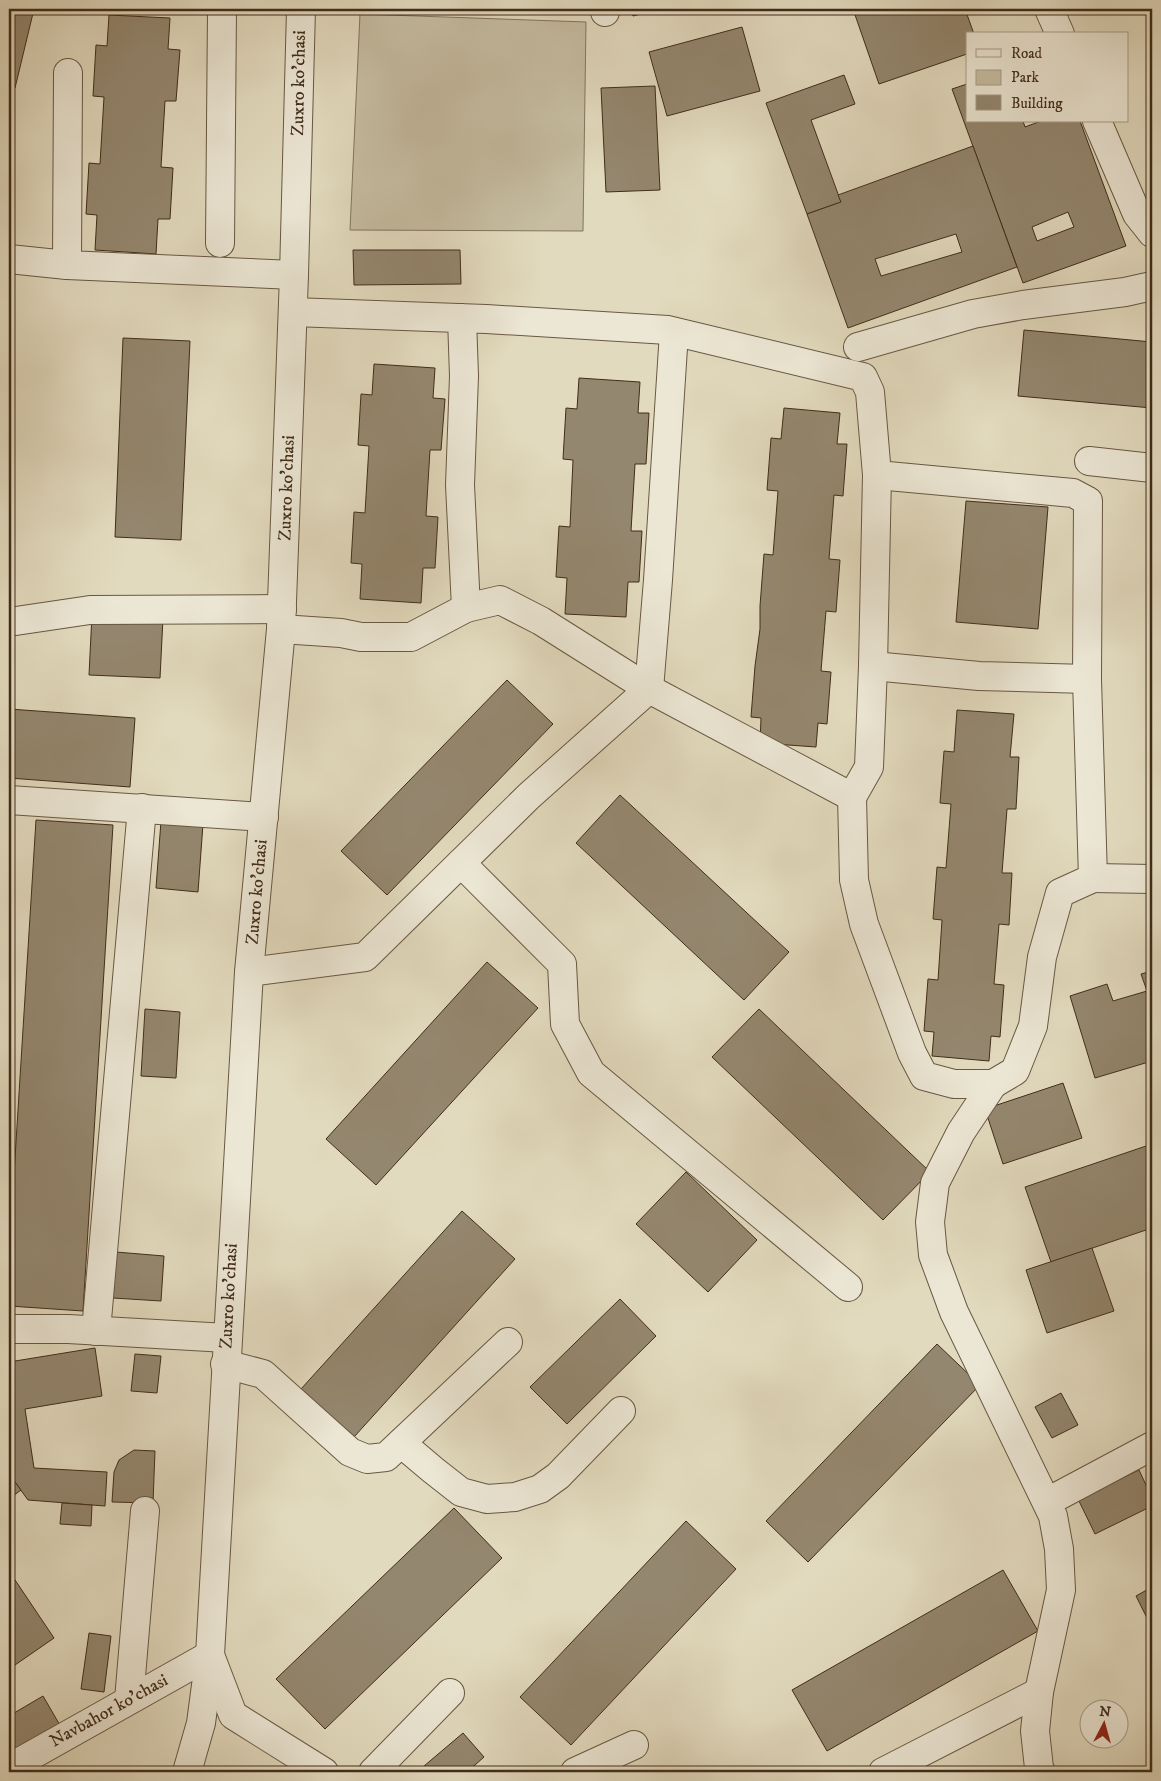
<svg xmlns="http://www.w3.org/2000/svg" width="1161" height="1781" font-family="'IM FELL DW Pica',serif">
<rect width="100%" height="100%" fill="#e2dabe"/>
<filter id="stains"><feTurbulence type="fractalNoise" baseFrequency=".004" numOctaves="4"/><feColorMatrix values="0 0 0 0 .2 0 0 0 0 .09 0 0 0 0 .02 0 0 0 .5 -.17"/></filter>
<radialGradient id="worn" r=".72"><stop offset=".6" stop-color="#630" stop-opacity="0"/><stop offset="1" stop-color="#630" stop-opacity=".3"/></radialGradient>
<!-- green -->
<polygon fill="#c6bda2" stroke="#83755e" points="360,14 586,22 583,231 350,230"/>
<!-- building -->
<g fill="#94876f" stroke="#402d1a" fill-rule="evenodd">
<polygon points="9,9 34,9 15,88 9,87"/>
<polygon points="630,9 660,9 633,16"/>
<polygon points="853,9 965,9 974,34 967,34 967,54 879,84"/>
<polygon points="109,15 170,18 168,49 180,50 176,101 165,101 161,167 173,168 170,219 158,219 156,254 95,250 97,215 86,214 89,163 100,164 104,97 93,96 96,45 107,46"/>
<polygon points="742,27 760,91 667,116 649,52"/>
<polygon points="844,75 855,104 811,120 841,202 807,214 766,103"/>
<path d="M967,84V121H1023L1025,127L1041,121H1080L1126,246L1023,283L952,89ZM1068,212L1074,227L1037,241L1032,227Z"/>
<polygon points="655,86 660,190 606,192 601,88"/>
<path d="M973,146L1017,267L848,328L807,214L841,202L838,195ZM956,234L962,252L881,276L875,259Z"/>
<polygon points="353,250 460,250 461,284 354,285"/>
<polygon points="1024,330 1152,342 1152,408 1018,396"/>
<polygon points="123,338 190,341 181,540 115,537"/>
<polygon points="374,364 435,368 433,398 445,399 441,450 430,450 426,516 438,517 435,568 423,568 421,603 360,599 362,564 351,563 354,512 365,513 369,446 358,445 361,394 372,395"/>
<polygon points="579,378 640,382 638,413 649,413 646,464 635,464 631,531 642,531 639,582 628,582 626,617 565,614 567,578 556,577 559,526 570,527 573,460 563,459 566,408 577,409"/>
<polygon points="784,408 840,413 837,444 847,444 843,496 834,495 829,559 840,560 836,612 826,611 821,671 831,672 827,724 818,723 816,747 760,743 761,718 751,717 755,666 760,629 760,606 764,554 773,555 778,491 767,490 771,438 781,439"/>
<polygon points="966,501 1048,507 1038,629 956,622"/>
<polygon points="92,614 163,618 160,678 89,675"/>
<polygon points="507,680 553,724 387,895 341,851"/>
<polygon points="9,709 135,718 130,787 9,778"/>
<polygon points="957,710 1014,714 1010,757 1019,757 1016,809 1007,809 1002,873 1012,873 1009,925 999,924 994,984 1004,985 1000,1037 991,1036 989,1061 932,1056 934,1032 924,1031 928,979 938,980 942,920 933,919 937,867 946,868 951,804 940,803 944,751 954,752"/>
<polygon points="620,795 789,952 744,1000 576,843"/>
<polygon points="36,820 113,825 83,1311 9,1306 9,1255"/>
<polygon points="161,821 203,824 198,892 156,888"/>
<polygon points="487,962 538,1008 376,1185 326,1139"/>
<polygon points="1152,971 1152,1061 1095,1078 1070,996 1107,984 1113,1001 1147,991 1141,974"/>
<polygon points="145,1009 180,1012 176,1078 141,1076"/>
<polygon points="759,1009 930,1172 883,1220 712,1057"/>
<polygon points="1063,1083 1082,1138 1003,1164 985,1109"/>
<polygon points="1152,1144 1152,1228 1051,1262 1025,1187"/>
<polygon points="686,1172 757,1240 708,1292 636,1224"/>
<polygon points="462,1211 515,1259 354,1437 301,1389"/>
<polygon points="1092,1248 1114,1311 1047,1333 1026,1270"/>
<polygon points="116,1252 164,1256 161,1301 113,1298"/>
<polygon points="620,1299 656,1336 567,1424 530,1387"/>
<polygon points="937,1344 980,1385 808,1562 766,1521"/>
<polygon points="95,1348 102,1396 25,1409 34,1468 107,1472 105,1506 28,1500 9,1474 9,1362"/>
<polygon points="135,1354 161,1356 157,1393 131,1391"/>
<polygon points="1061,1393 1078,1425 1052,1438 1035,1407"/>
<polygon points="134,1450 155,1451 153,1503 112,1502 114,1472 119,1460"/>
<polygon points="1139,1470 1152,1498 1152,1506 1095,1534 1078,1499"/>
<polygon points="9,1474 21,1490 9,1499"/>
<polygon points="62,1503 92,1505 91,1526 60,1524"/>
<polygon points="454,1508 502,1558 325,1729 276,1679"/>
<polygon points="686,1521 736,1569 571,1745 520,1697"/>
<polygon points="1003,1570 1038,1631 827,1751 792,1690"/>
<polygon points="9,1571 54,1638 15,1665 9,1655"/>
<polygon points="1152,1587 1152,1628 1136,1596"/>
<polygon points="89,1633 111,1636 104,1692 81,1689"/>
<polygon points="9,1655 15,1665 9,1669"/>
<polygon points="43,1696 61,1727 9,1756 9,1716"/>
<polygon points="463,1733 484,1757 467,1772 417,1772"/>
</g>
<g fill="none" stroke-linecap="round" stroke-linejoin="round">
<!-- minor casing -->
<g stroke="#685843" stroke-width="30">
<g id="minor">
<polyline points="604,9 605,12"/>
<polyline points="1049,9 1060,34"/>
<polyline points="68,73 67,265 294,275"/>
<polyline points="1097,121 1137,214 1152,233"/>
<polyline points="220,243 222,9"/>
<polyline points="9,259 67,265"/>
<polyline points="293,312 486,319 668,330 863,377 870,392 877,475 873,666 869,767 852,797 649,689 541,621 500,600 466,608 460,485 464,376 462,318"/>
<polyline points="858,347 973,314 1023,305 1125,292 1152,286"/>
<polyline points="1089,461 1152,468"/>
<polyline points="9,622 90,610 282,609"/>
<polyline points="281,629 341,633 361,637 411,637 466,608"/>
<polyline points="873,666 979,676 1087,679"/>
<polyline points="852,797 854,880 864,924 912,1053 924,1076 954,1084 993,1084 1015,1071 1033,1026 1042,957 1060,893 1093,878 1087,679 1088,501 1073,493 877,475"/>
<polyline points="9,800 264,817"/>
<polyline points="461,863 562,964 565,1024 591,1073 848,1287"/>
<polyline points="1093,878 1152,879"/>
<polyline points="249,972 365,957 529,796 649,689 658,580 674,332"/>
<polyline points="993,1084 961,1132 935,1183 930,1222 933,1255 954,1312 1053,1516 1059,1549 1061,1590 1039,1692 1035,1731 1039,1768 1041,1772"/>
<polyline points="9,1329 68,1329 227,1338"/>
<polyline points="96,1331 142,808"/>
<polyline points="225,1364 263,1374 350,1452 367,1459 386,1457 508,1342"/>
<polyline points="401,1443 433,1470 461,1492 487,1499 515,1497 540,1489 558,1476 621,1411"/>
<polyline points="1047,1502 1152,1446"/>
<polyline points="129,1700 145,1511"/>
<polyline points="9,1768 210,1655 233,1715 324,1772"/>
<polyline points="187,1772 201,1723 210,1655 249,972 281,629 294,275 301,9"/>
<polyline points="373,1772 450,1693"/>
<polyline points="575,1772 634,1745"/>
<polyline points="883,1772 1039,1692"/>
</g>
</g>
<!-- minor -->
<use href="#minor" stroke="#ece7d5" stroke-width="28"/>
</g>
<g text-anchor="middle" dominant-baseline="central" stroke-width="4" stroke-linejoin="round" paint-order="stroke">
<!-- street labels -->
<g font-size="18" fill="#402d1a" stroke="#ece7d5">
<text transform="translate(299 83) rotate(-89)">Zuxro ko'chasi</text>
<text transform="translate(287 488) rotate(-88)">Zuxro ko'chasi</text>
<text transform="translate(257 892) rotate(-85)">Zuxro ko'chasi</text>
<text transform="translate(229 1296) rotate(-87)">Zuxro ko'chasi</text>
<text transform="translate(109 1711) rotate(-29)">Navbahor ko'chasi</text>
</g>
</g>
<!-- margin -->
<rect width="1161" height="1781" fill="none" stroke="#e2dabe" stroke-width="30"/>
<rect x="10" y="10" width="1141" height="1761" fill="none" stroke="#402d1a" stroke-width="2.5"/>
<rect x="15" y="15" width="1131" height="1751" fill="none" stroke="#402d1a"/>
<!-- legend -->
<rect x="966" y="32" width="162" height="90" fill="#ece7d5" stroke="#a79d8a"/>
<rect x="976" y="49" width="25" height="8" fill="#ece7d5" stroke="#a79d8a"/>
<text x="1011" y="58" font-size="15" fill="#402d1a">Road</text>
<rect x="976" y="70" width="25" height="15" fill="#c6bda2" stroke="#a79d8a"/>
<text x="1011" y="82" font-size="15" fill="#402d1a">Park</text>
<rect x="976" y="95" width="25" height="15" fill="#94876f" stroke="#a79d8a"/>
<text x="1011" y="108" font-size="15" fill="#402d1a">Building</text>
<!-- north arrow -->
<g transform="translate(1104 1724) rotate(6)"><circle r="24" fill="#ece7d5" stroke="#a79d8a"/>
<path d="M0-4L9 19L0 12L-9 19Z" fill="#8f2418"/>
<text y="-8" font-size="14" font-weight="bold" text-anchor="middle" fill="#402d1a">N</text>
</g>
<rect width="100%" height="100%" filter="url(#stains)"/>
<rect width="100%" height="100%" fill="url(#worn)"/>
</svg>
